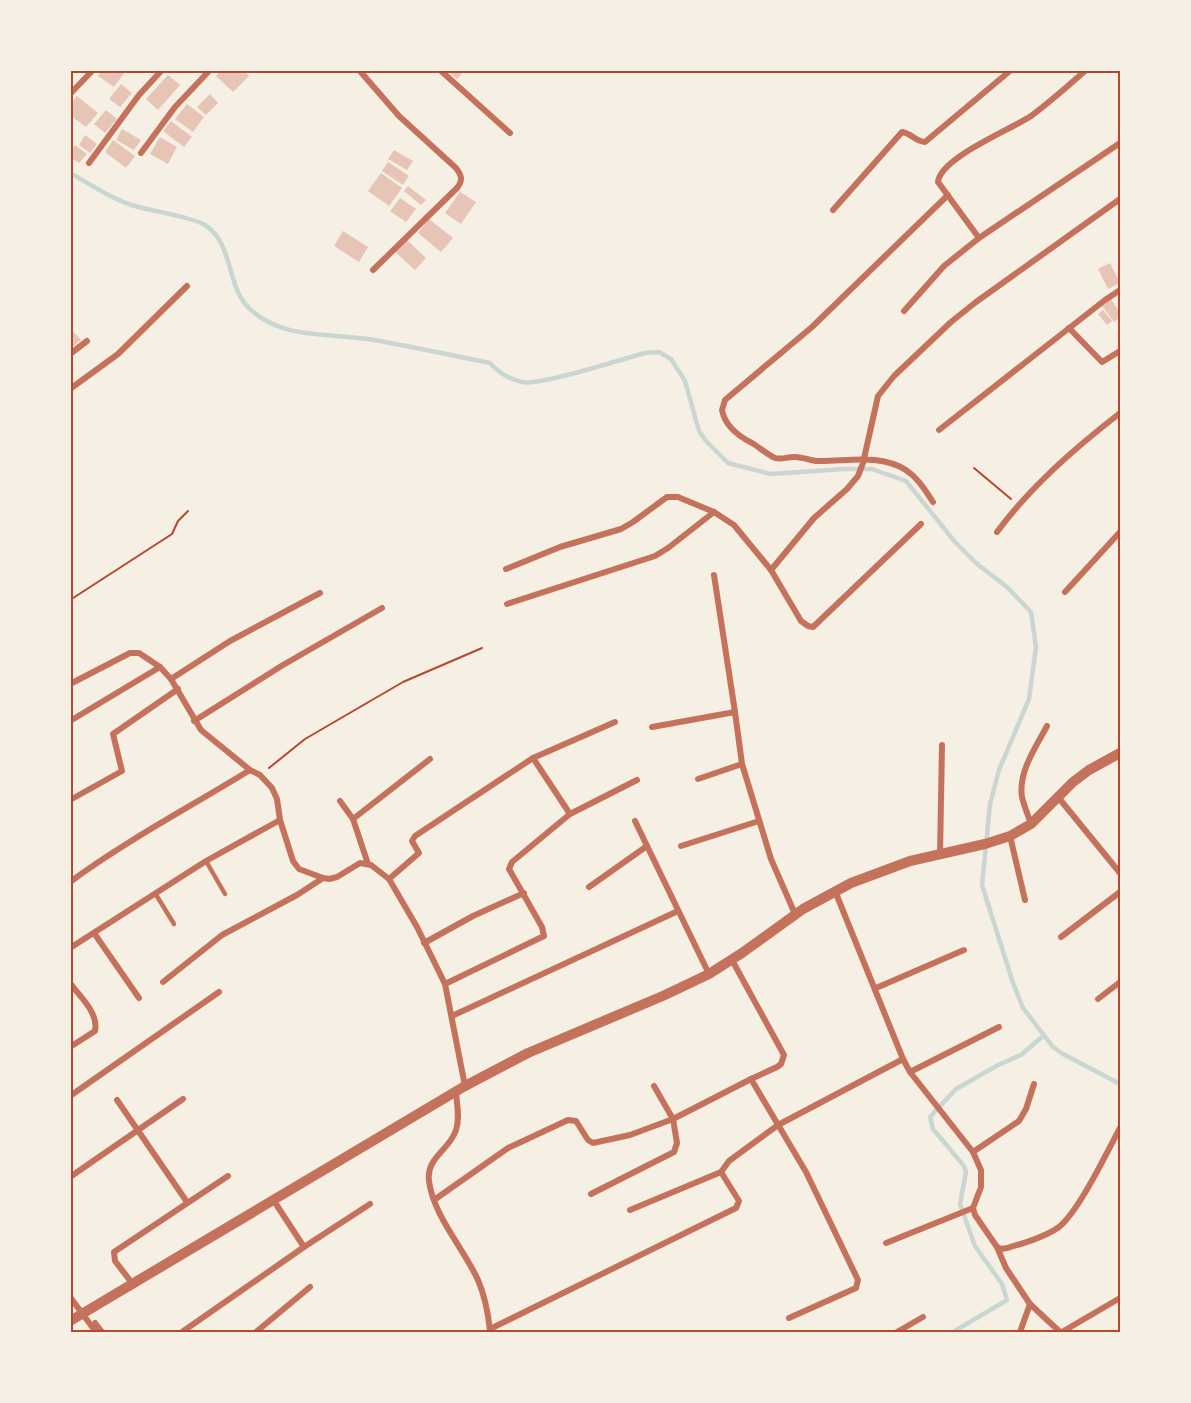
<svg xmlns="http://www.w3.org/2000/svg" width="1191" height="1403" font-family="'Nunito Sans',sans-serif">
<rect width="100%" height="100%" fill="#f6efe4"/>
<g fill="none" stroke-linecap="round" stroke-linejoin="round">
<!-- stream -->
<g stroke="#c9d6d2" stroke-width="4.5">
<path d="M70,173C92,185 111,199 135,206C152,211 192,217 205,225C234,244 226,286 249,308C282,341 332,332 374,340C413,347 451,355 490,363C499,373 509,379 522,382C540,386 622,359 645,353L659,352L671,359L685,381L699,431L706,441L728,463L771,474L844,469H872L906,481L955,542L976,563L1007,587L1031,612L1036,647L1029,699L999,770L990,804L982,885L1013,983L1023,1008L1053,1047L1063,1054L1120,1084"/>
<polyline points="953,1332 1007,1300 1002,1284 975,1246 960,1204 966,1172 964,1166 933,1129 930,1117 956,1089 998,1065 1021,1055 1043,1036"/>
</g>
</g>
<!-- building -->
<g fill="#e6c5b7">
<polygon points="102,70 126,70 114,87 98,76"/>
<polygon points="221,70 244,70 249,76 233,92 216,76"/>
<polygon points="447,70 465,70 457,79"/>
<polygon points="168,75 180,85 158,110 146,99"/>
<polygon points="121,84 132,93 120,107 109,99"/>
<polygon points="210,94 218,103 206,115 197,107"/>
<polygon points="77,96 98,113 86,127 70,115 70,104"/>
<polygon points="187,104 204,117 193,132 175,119"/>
<polygon points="106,110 117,119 105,133 94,124"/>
<polygon points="171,121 192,137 184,147 163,131"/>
<polygon points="122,129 141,140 134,150 116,140"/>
<polygon points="85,135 97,144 90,153 79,145"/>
<polygon points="160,137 177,147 168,164 150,154"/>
<polygon points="113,140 135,156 126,168 105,152"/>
<polygon points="75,145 87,154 79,163 70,157 70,151"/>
<polygon points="394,150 413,161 407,170 388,159"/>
<polygon points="388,162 409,176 403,185 382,171"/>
<polygon points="381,173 402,188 389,206 368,191"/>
<polygon points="408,186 426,200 421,205 404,191"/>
<polygon points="460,192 476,202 461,224 445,213"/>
<polygon points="400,198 416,209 406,222 390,211"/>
<polygon points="429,219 453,238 441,252 418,233"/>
<polygon points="343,231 368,247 359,262 334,246"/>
<polygon points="406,239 426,258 415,270 394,251"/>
<polygon points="1110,263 1120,283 1108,289 1098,269"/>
<polygon points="1111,299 1120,313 1120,317 1114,322 1102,306"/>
<polygon points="1103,310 1112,321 1107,325 1098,314"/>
<polygon points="70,328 81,340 70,349"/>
</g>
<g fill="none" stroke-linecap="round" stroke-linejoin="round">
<!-- path -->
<g stroke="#b5482f" stroke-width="2">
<polyline points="974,468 1011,499"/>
<polyline points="70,600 172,534 178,521 188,511"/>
<polyline points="269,768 305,739 403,682 482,648"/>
</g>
<!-- service -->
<g stroke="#c5725c" stroke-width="4.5">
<polyline points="206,861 225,894"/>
<polyline points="155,893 174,924"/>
</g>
<!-- minor -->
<g stroke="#c5725c" stroke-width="6">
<path d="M359,70L399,116L456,168C462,176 463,180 457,188L373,270"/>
<polyline points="440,70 510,133"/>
<path d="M1086,70C1068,86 1050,102 1031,116C1010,130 940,158 938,182L979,238L1120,143"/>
<polyline points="70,94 93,70"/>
<polyline points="141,153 175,107 210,70"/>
<polyline points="89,163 139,95 162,70"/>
<path d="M833,210L902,132C911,133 916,142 925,142L1011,70"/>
<polyline points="904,311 944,266 979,238"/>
<polyline points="1069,328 1102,362 1120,351"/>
<polyline points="70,354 87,341"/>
<polyline points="70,389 118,354 187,286"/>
<polyline points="939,430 1105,300 1120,290"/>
<path d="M933,502C925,490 918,478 906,470C878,453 846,462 816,461C808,460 800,456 793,457C787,457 781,460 775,458C768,455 759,447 752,443C738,436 725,426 722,410L725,400L812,327L948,195"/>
<path d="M997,532C1031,486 1075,448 1120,413"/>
<polyline points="506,569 560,547 621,529 633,522 667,497 678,497 714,512 734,525 771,570 801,621 808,626 813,627 921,524"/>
<polyline points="771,570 814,518 847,489 858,476 863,463 878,396 894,376 951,322 976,302 1120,199"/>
<polyline points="714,575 735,712"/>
<polyline points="1065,592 1120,532"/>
<polyline points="507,604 655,556 668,548 714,512"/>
<polyline points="171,679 230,641 320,593"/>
<polyline points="70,684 130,653 139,653 160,667 171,679 201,730 250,770 260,775 272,788 277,799 280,820 293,861 299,869 323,878 329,879 337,877 360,863 371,865 389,879 417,927 445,984 465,1086"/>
<polyline points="70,721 160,667"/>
<polyline points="194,721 283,665 382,608"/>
<polyline points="652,727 735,712 742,764"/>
<polyline points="698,779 742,764 771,859 795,914"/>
<polyline points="1058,797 1120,873"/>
<polyline points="70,800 122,771 113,734 178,689"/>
<polyline points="340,801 353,819 368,864"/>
<polyline points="570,814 637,780"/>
<polyline points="353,819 430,759"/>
<polyline points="635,821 709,974"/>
<path d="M1031,824C1028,815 1024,806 1022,797C1018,772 1036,747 1047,726"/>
<polyline points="1010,836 1025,900"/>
<polyline points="681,846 759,821"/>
<polyline points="940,855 942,745"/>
<polyline points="389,879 419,853 412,841 415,836 533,758"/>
<path d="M70,882C127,840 190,807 250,770"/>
<polyline points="589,887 647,846"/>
<polyline points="835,891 903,1059 910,1072 973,1152 981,1170 981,1187 973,1208 975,1215 997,1247 1006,1268 1030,1304 1060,1332"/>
<polyline points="94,933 139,998"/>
<polyline points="1061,937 1120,892"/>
<polyline points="424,943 473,916 524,893"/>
<polyline points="70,948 206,861 280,820"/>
<polyline points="732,960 784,1055 781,1064 777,1067 751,1079 806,1172 858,1280 856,1288 789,1318"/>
<polyline points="163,982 222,935 297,895 323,878"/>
<path d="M70,983C80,997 99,1013 95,1031L70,1047"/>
<polyline points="445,984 544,936 542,927 509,869 512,862 570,814 533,758 615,722"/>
<polyline points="876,988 964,950"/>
<polyline points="1098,999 1120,982"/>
<polyline points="452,1016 678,911"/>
<polyline points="910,1072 999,1027"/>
<path d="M456,1093C457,1105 460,1118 456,1130C450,1150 426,1157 429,1181C433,1215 464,1249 478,1280C485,1296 488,1313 490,1330"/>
<polyline points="70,1096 219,992"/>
<polyline points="117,1100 187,1202"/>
<polyline points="973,1152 1019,1121 1026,1109 1034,1084"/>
<polyline points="70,1177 183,1099"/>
<polyline points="591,1194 674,1152 677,1143 673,1119 751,1079"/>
<polyline points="434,1200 508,1148 568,1120 576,1121 588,1140 593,1143 630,1135 673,1119 654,1086"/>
<polyline points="274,1201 304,1247"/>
<polyline points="630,1210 721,1172 729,1161 778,1125 903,1059"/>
<polyline points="886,1243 973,1208"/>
<path d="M997,1247L1001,1249L1007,1248C1024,1243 1045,1237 1059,1227C1079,1211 1107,1152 1120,1128"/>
<polyline points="132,1283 115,1261 114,1252 228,1176"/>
<polyline points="70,1297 96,1332"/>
<polyline points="95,1323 102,1332"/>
<polyline points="490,1329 736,1208 739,1201 721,1172"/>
<polyline points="182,1332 304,1247 370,1204"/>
<polyline points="256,1332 310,1287"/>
<polyline points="897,1332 923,1317"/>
<polyline points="1020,1332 1030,1304"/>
<polyline points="1062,1332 1120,1298"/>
</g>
<!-- tertiary -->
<polyline stroke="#c5725c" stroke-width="10" points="70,1321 465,1086 528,1053 665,995 709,974 742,953 803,909 851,883 910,861 985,844 1010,836 1031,824 1073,782 1089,770 1120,753"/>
</g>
<!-- border -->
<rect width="1191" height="1403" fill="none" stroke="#f6efe4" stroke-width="144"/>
<rect x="72" y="72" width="1047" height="1259" fill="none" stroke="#b5482f" stroke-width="2"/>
</svg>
